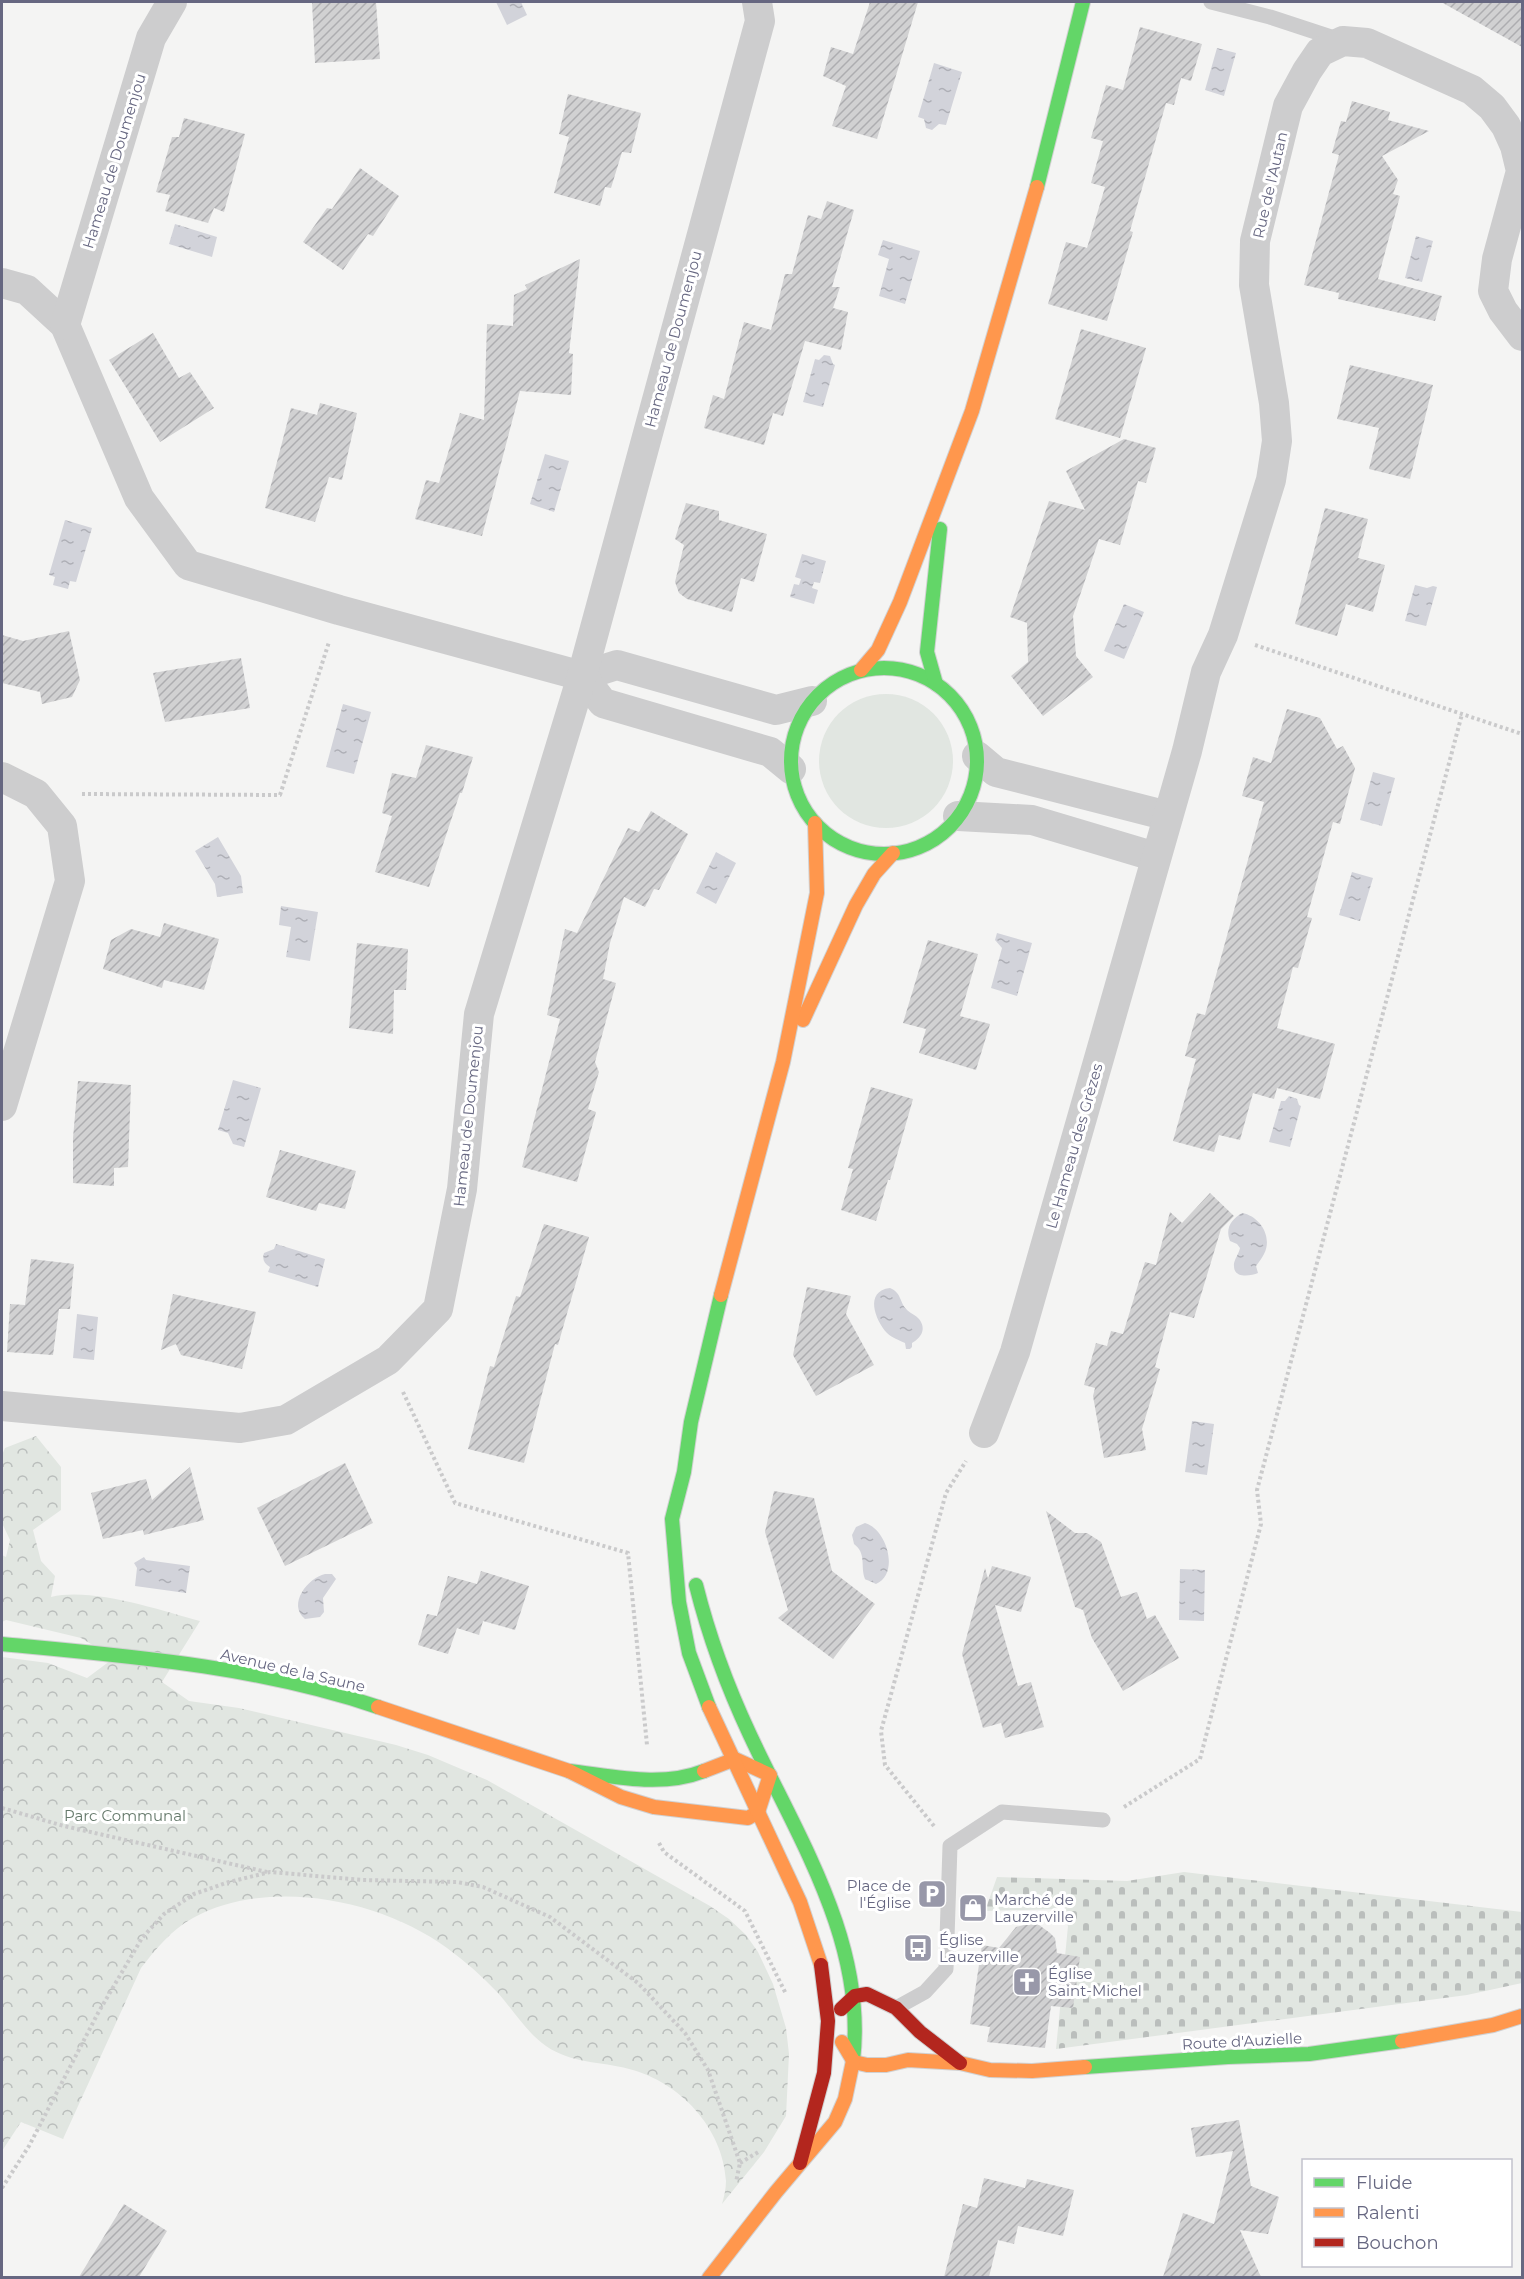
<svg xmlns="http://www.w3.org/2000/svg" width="1524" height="2279" font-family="Montserrat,sans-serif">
<defs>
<pattern id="forest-crowns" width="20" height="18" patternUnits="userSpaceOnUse" patternTransform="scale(1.5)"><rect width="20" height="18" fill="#e1e6e1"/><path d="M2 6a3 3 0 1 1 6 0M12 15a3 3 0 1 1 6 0" fill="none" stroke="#babebc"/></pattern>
<pattern id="cemetery-stones" width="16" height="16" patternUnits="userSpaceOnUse" patternTransform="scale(1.5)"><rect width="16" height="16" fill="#e1e6e1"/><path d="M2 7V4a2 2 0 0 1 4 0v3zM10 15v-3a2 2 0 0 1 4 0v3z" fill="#babebc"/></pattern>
<pattern id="water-ripples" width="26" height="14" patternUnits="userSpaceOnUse" patternTransform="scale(1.5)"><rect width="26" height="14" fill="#d2d3da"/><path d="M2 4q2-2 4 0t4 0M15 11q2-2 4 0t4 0" fill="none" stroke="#aeafb6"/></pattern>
<pattern id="building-hatch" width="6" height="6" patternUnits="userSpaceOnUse" patternTransform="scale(1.5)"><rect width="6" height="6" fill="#d1d1d2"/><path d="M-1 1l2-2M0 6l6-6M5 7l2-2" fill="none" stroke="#adadb0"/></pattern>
</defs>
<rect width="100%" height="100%" fill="#f4f4f3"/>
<!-- grass -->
<circle fill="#e1e6e1" cx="886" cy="761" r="67"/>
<!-- forest -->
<path fill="url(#forest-crowns)" d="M36,1436L61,1467V1510L33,1530L41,1561L55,1576L51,1597C92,1587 159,1610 200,1621L162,1682L189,1701L239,1708L396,1745L428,1755L487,1780L710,1906L729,1919L746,1935L758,1952L773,1984L786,2028L789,2054L786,2116L764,2152L722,2204C724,2197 726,2189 726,2181C723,2128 680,2082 629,2069C600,2061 572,2064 546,2046C526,2032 514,2011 498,1993C482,1976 465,1961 447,1948C380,1899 268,1877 193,1918C171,1930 156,1949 141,1968L63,2139L21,2122L2,2151V1657L48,1663L87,1678L114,1658L81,1638L6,1620L2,1622V1555L6,1557L10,1540L2,1523V1455L5,1448Z"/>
<!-- cemetery -->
<polygon fill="url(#cemetery-stones)" points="1184,1872 1522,1912 1522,1983 1467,1995 1056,2049 1068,1926 1056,1909 985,1911 997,1877 1127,1881"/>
<!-- water -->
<g fill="url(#water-ripples)">
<polygon points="496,2 521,2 527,15 507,25"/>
<polygon points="1217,48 1236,53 1224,96 1205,90"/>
<polygon points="934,63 962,72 946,125 939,124 932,130 926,128 924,119 918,117"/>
<polygon points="175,224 217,237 212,257 169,244"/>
<polygon points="1416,236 1433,241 1422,282 1405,278"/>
<polygon points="883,240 920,251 905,304 879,296 889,259 878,255"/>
<polygon points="824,355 830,356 833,364 835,365 823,407 803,402 815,359 819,360"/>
<polygon points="545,454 569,461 554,512 530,504"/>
<polygon points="65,520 92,528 76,582 70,581 68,589 53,585 55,577 49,575"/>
<polygon points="802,554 826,561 820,583 814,582 812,588 818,590 814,604 790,597 794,584 799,585 801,579 795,577"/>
<polygon points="1415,585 1427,588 1433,586 1437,587 1426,626 1405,621"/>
<polygon points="1124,604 1144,612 1124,659 1104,651"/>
<polygon points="343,704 371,712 354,774 326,767"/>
<polygon points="1373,772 1395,778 1382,826 1360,820"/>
<polygon points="218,837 241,876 243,893 217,897 215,884 195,851"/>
<polygon points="716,852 736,863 716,904 696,893"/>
<polygon points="1352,872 1373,878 1360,921 1339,915"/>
<polygon points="281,906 318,912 310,961 286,957 291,927 279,925"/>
<polygon points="997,933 1032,943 1017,996 991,988 1002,948 995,940"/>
<polygon points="233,1080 261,1088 244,1147 233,1144 228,1133 218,1130"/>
<polygon points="1289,1096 1297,1099 1299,1105 1301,1106 1290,1147 1269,1142 1281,1101 1285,1101"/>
<path d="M1242,1213C1260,1216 1273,1237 1264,1254C1262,1258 1259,1262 1256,1266L1258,1273C1251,1276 1234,1279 1234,1266C1233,1261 1239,1254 1240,1248L1237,1244L1230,1241C1225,1228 1231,1220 1242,1213Z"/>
<path d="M276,1244L325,1259L318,1287L268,1272L270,1267C264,1264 262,1259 264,1253L274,1249Z"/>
<path d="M890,1288C902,1293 899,1302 907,1310C911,1314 916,1315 919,1319C927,1329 921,1338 912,1343V1347L910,1349H906L905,1343C899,1340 892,1338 887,1333C875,1320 864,1291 890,1288Z"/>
<polygon points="77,1314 98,1317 94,1360 73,1358"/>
<polygon points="1192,1421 1214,1424 1207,1475 1185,1472"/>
<path d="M865,1523C887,1529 900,1574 876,1584L865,1579C860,1566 867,1554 854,1544L852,1535L856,1527Z"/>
<polygon points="144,1557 146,1560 190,1566 186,1593 135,1586 137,1568 134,1563"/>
<polygon points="1180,1569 1205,1570 1204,1621 1179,1620"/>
<path d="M325,1574H332L336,1579L323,1598L324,1612L320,1617L305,1619C287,1604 308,1578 325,1574Z"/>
</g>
<!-- building -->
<g fill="url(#building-hatch)">
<polygon points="312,2 376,2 380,59 315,63"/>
<polygon points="870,2 918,2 877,139 832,126 846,86 823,76 831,47 853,54"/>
<polygon points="1441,2 1522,2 1522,47"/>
<polygon points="1140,27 1202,44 1191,81 1181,78 1174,105 1166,103 1130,231 1133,232 1107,321 1048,304 1066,242 1087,248 1105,187 1091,183 1103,141 1091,138 1106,85 1123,90"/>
<polygon points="568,94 641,113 631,153 622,152 611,188 605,187 600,206 554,193 569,137 559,134"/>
<polygon points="1352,101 1390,112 1388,120 1429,131 1382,156 1398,180 1393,194 1400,196 1378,279 1442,296 1435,321 1338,299 1339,293 1304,285 1339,155 1332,153 1341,121 1346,122"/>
<polygon points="184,118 245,134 224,212 214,208 208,223 165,211 170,195 156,192 172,137 179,137"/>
<polygon points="360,168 399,196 373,236 368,234 343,270 303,242 327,208 332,209"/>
<polygon points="827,201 854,210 832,287 840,287 833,308 848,312 841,350 805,341 783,416 773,413 764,445 704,428 713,395 724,399 744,322 771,330 785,274 792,274 808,215 821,219"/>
<polygon points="580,259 569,353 573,354 571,395 520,391 482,536 415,519 426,480 439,483 460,413 484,420 487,324 513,326 514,295 527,289 525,285"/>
<polygon points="1081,329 1146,348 1120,438 1055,419"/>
<polygon points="153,333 179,378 190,372 214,408 160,442 109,360"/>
<polygon points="1350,365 1433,385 1410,479 1369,469 1379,428 1337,419"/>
<polygon points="320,403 357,413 342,480 329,477 315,522 265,508 291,408 317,415"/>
<polygon points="1124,439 1156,448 1146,483 1138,481 1120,545 1099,539 1073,616 1076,656 1093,677 1043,716 1011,676 1028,662 1027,623 1010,617 1049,501 1085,510 1066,471"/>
<polygon points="686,503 719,511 719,520 767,534 754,582 741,578 732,612 687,599 679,593 675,582 684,545 675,539"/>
<polygon points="1325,508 1368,519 1358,558 1385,565 1373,612 1346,604 1337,636 1295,624"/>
<polygon points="69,631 80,680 72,697 42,704 40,692 2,683 2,635 23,641"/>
<polygon points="241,658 250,708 165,722 153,673"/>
<polygon points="1287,709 1320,718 1337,749 1343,746 1355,768 1340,824 1333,822 1307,917 1312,918 1298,968 1293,967 1277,1028 1335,1044 1320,1099 1277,1088 1274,1099 1253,1093 1240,1140 1219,1135 1214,1152 1173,1141 1196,1059 1185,1056 1197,1013 1205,1015 1264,802 1242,796 1253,757 1271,763"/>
<polygon points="426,745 473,757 462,793 460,793 429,887 375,872 392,816 382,813 392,773 416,778"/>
<polygon points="651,811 688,834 659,890 654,889 645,907 624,897 610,943 603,979 616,983 595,1062 599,1072 588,1109 596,1112 577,1182 522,1167 560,1019 547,1015 565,929 577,933 628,828 639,832"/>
<polygon points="164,923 219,939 204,990 164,980 162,988 103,969 111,940 131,929 160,937"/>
<polygon points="928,940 978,954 960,1016 990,1024 976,1070 919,1053 926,1029 903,1023"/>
<polygon points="357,943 408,949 406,990 394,990 393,1034 349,1028"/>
<polygon points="78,1081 131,1085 128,1167 114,1168 114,1186 73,1183 73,1138"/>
<polygon points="871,1087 913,1099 890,1180 888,1180 876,1221 841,1210 853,1169 848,1168"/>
<polygon points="280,1150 356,1171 345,1209 319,1203 316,1211 266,1197"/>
<polygon points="1210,1193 1234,1216 1221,1229 1194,1318 1170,1312 1155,1367 1160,1369 1142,1429 1146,1450 1104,1458 1093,1396 1095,1388 1084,1385 1096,1343 1107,1346 1111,1331 1123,1334 1145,1262 1156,1265 1170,1212 1182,1223"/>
<polygon points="544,1224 589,1237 558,1345 555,1344 524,1463 468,1449 490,1366 494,1367 516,1296 520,1297"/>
<polygon points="31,1259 74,1264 70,1309 59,1309 53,1355 7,1352 10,1304 25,1305"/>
<polygon points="807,1287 851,1296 846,1314 874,1365 816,1396 793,1355"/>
<polygon points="173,1294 256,1312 242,1369 181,1355 176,1344 161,1350"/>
<polygon points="345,1463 373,1523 285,1566 257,1508"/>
<polygon points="190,1467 204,1520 144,1535 143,1530 103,1539 91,1493 146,1479 152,1500"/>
<polygon points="774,1491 814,1498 832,1571 875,1604 833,1659 778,1618 788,1610 765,1532"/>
<polygon points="1046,1511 1075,1533 1087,1533 1101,1542 1121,1597 1137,1592 1147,1619 1155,1615 1179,1658 1123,1691 1092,1638 1083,1610 1075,1607"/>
<polygon points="992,1566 1031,1577 1021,1612 995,1605 1018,1686 1031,1682 1044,1727 1005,1738 1001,1723 983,1728 962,1654 985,1568 988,1579"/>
<polygon points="481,1571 529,1586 515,1630 483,1621 479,1635 457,1628 448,1654 418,1645 427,1614 437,1616 448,1576 477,1584"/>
<polygon points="1032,1923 1039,1925 1050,1933 1055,1938 1057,1953 1080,1957 1073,2008 1051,2006 1045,2048 987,2042 990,2027 970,2024 982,1945 999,1948 1016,1927"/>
<polygon points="1239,2120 1251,2186 1279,2197 1268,2234 1240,2230 1261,2277 1163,2277 1183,2213 1214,2224 1233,2151 1196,2157 1191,2128"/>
<polygon points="984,2178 1025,2188 1027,2179 1074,2190 1063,2236 1018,2226 1014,2244 998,2240 989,2277 944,2277 963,2204 977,2208"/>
<polygon points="124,2204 167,2231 139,2277 79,2277"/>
</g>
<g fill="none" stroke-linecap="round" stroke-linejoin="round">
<!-- fast casing -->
<g stroke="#d1d1d2" stroke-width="16">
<g id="fast">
<polyline points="1037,187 1083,2"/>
<circle cx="884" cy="761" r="93"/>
<polyline points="936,684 927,652 940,529"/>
<path d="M696,1585C709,1637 727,1686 750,1735C798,1838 867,1943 853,2061"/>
<path d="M2,1644C129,1656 257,1666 378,1707"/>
<polyline points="709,1707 689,1653 679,1602 672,1519 684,1472 691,1422 721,1295"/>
<path d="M569,1771C613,1776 661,1788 704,1771"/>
<polyline points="1085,2067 1228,2057 1309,2054 1402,2041"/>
</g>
</g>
<!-- slow casing -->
<g stroke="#d1d1d2" stroke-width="16">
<g id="slow">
<polyline points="861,670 878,650 900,602 972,411 1037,187"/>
<polyline points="803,1020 856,905 874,874 893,853"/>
<polyline points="721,1295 783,1062 817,893 815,823"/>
<polyline points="378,1707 569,1771 621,1797 654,1807 748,1818 758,1812 770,1775 735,1759 704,1771"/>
<polyline points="709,1707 800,1902 821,1965"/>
<polyline points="1402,2041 1493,2025 1522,2016"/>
<polyline points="842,2042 854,2062 867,2065 886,2065 908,2060 960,2063 990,2070 1032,2071 1085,2067"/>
<polyline points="709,2278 776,2192 835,2122 845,2099 853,2061"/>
</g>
</g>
<!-- jam casing -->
<g stroke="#d1d1d2" stroke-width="16">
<g id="jam">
<polyline points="841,2009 855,1996 867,1994 896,2008 920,2032 960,2063"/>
<polyline points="800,2163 824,2073 828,2021 821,1965"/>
</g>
</g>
<!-- path -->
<g stroke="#cacacb" stroke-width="4" stroke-dasharray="3 3" stroke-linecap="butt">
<polyline points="1255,645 1522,734"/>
<polyline points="82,794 280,795 329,642"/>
<polyline points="403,1392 455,1503 628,1553 647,1745"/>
<polyline points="1124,1807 1200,1759 1261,1524 1257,1490 1462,714"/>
<polyline points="2,1808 64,1826 267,1872"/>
<polyline points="934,1826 885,1765 881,1731 946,1493 966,1461"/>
<polyline points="659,1843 664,1852 745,1911 786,1994"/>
<polyline points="740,2163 760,2151"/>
<polyline points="2,2188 29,2146 98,2013 142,1938 164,1914 194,1894 229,1882 270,1872 363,1880 457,1882 483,1887 550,1917 638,1983 685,2033 708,2070 740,2163 736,2182"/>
</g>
<!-- lane -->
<g stroke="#cdcdce" stroke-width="15">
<polyline points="1211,2 1270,17 1340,40"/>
<polyline points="896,2008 925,1992 946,1969 950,1846 1002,1812 1103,1820"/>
</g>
<!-- street -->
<g stroke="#cdcdce" stroke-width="30">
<polyline points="2,283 27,290 65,325 139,498 188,565 339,610 582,676 617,665 776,710 812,701"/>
<polyline points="65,325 151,38 172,2"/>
<polyline points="582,676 603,703 770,752 791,769"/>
<polyline points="977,756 996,772 1168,816"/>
<polyline points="2,777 36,794 62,826 70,881 2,1106"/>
<polyline points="958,816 1032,820 1156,857"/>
<polyline points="2,1406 240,1428 286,1420 388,1360 438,1309 462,1189 479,1014 582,676 760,21 757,2"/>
<polyline points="984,1433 1015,1352 1187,751 1206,672 1223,635 1271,480 1277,441 1274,403 1254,285 1255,241 1288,106 1307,71 1320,52 1343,41 1367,43 1472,90 1492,107 1506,126 1515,146 1521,171 1497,259 1493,291 1503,311 1522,336"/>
</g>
<!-- fast -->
<use href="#fast" stroke="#63d668" stroke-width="14"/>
<!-- slow -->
<use href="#slow" stroke="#ff974d" stroke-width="14"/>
<!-- jam -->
<use href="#jam" stroke="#b3261e" stroke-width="14"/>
</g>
<!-- icons -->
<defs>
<g id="parking-square" transform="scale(1.5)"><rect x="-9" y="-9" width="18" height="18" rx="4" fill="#9898a9" stroke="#fff"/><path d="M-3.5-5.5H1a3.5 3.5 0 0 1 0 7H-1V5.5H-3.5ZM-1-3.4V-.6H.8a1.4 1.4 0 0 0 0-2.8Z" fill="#fff"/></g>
<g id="shop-square" transform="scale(1.5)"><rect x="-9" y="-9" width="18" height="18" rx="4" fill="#9898a9" stroke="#fff"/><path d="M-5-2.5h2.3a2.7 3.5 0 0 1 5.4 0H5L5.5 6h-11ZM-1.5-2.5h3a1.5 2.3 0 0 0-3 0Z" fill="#fff"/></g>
<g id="bus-square" transform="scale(1.5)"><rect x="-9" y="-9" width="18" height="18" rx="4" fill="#9898a9" stroke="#fff"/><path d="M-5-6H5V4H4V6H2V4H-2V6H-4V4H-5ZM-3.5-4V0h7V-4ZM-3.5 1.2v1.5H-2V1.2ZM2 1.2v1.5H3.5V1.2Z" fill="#fff"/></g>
<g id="church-square" transform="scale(1.5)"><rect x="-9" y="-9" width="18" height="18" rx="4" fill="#9898a9" stroke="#fff"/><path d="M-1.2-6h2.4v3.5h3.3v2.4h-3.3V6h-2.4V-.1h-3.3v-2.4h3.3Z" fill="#fff"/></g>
</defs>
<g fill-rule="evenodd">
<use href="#parking-square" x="932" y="1894"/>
<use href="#shop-square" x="973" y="1908"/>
<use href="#bus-square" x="918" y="1948"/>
<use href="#church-square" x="1027" y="1982"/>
</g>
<g text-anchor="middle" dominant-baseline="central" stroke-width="6" stroke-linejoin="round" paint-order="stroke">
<!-- street labels -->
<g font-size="15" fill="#666781" stroke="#fff">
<text transform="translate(114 161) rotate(-73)">Hameau de Doumenjou</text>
<text transform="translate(1270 185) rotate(-77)">Rue de l'Autan</text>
<text transform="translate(673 339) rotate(-75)">Hameau de Doumenjou</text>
<text transform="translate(468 1116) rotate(-84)">Hameau de Doumenjou</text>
<text transform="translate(1074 1146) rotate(-74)">Le Hameau des Grèzes</text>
<text transform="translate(293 1670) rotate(13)">Avenue de la Saune</text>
<text transform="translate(1242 2041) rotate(-3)">Route d'Auzielle</text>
</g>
<!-- park labels -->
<g font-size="15" fill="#65796b" stroke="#fff">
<text x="125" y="1815">Parc Communal</text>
</g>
<!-- poi labels -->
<g font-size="15" fill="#666781" stroke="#fff" text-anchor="start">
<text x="911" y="1885" text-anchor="end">Place de<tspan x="911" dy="17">l'Église</tspan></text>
<text x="994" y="1899">Marché de<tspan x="994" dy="17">Lauzerville</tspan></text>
<text x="939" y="1939">Église<tspan x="939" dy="17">Lauzerville</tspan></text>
<text x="1048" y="1973">Église<tspan x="1048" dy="17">Saint-Michel</tspan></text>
</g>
</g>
<!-- border -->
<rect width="1524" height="2279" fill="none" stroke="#666781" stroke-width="6"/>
<!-- legend -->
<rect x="1302" y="2159" width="210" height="108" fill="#ffffff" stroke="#c2c2cd" stroke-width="1.5"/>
<rect x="1314" y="2178" width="30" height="9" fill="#63d668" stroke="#c2c2cd" stroke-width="1.5"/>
<text x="1356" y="2189" font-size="18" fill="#666781">Fluide</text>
<rect x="1314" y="2208" width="30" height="9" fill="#ff974d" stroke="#c2c2cd" stroke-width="1.5"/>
<text x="1356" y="2219" font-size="18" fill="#666781">Ralenti</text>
<rect x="1314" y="2238" width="30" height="9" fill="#b3261e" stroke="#c2c2cd" stroke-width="1.5"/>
<text x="1356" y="2249" font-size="18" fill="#666781">Bouchon</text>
</svg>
